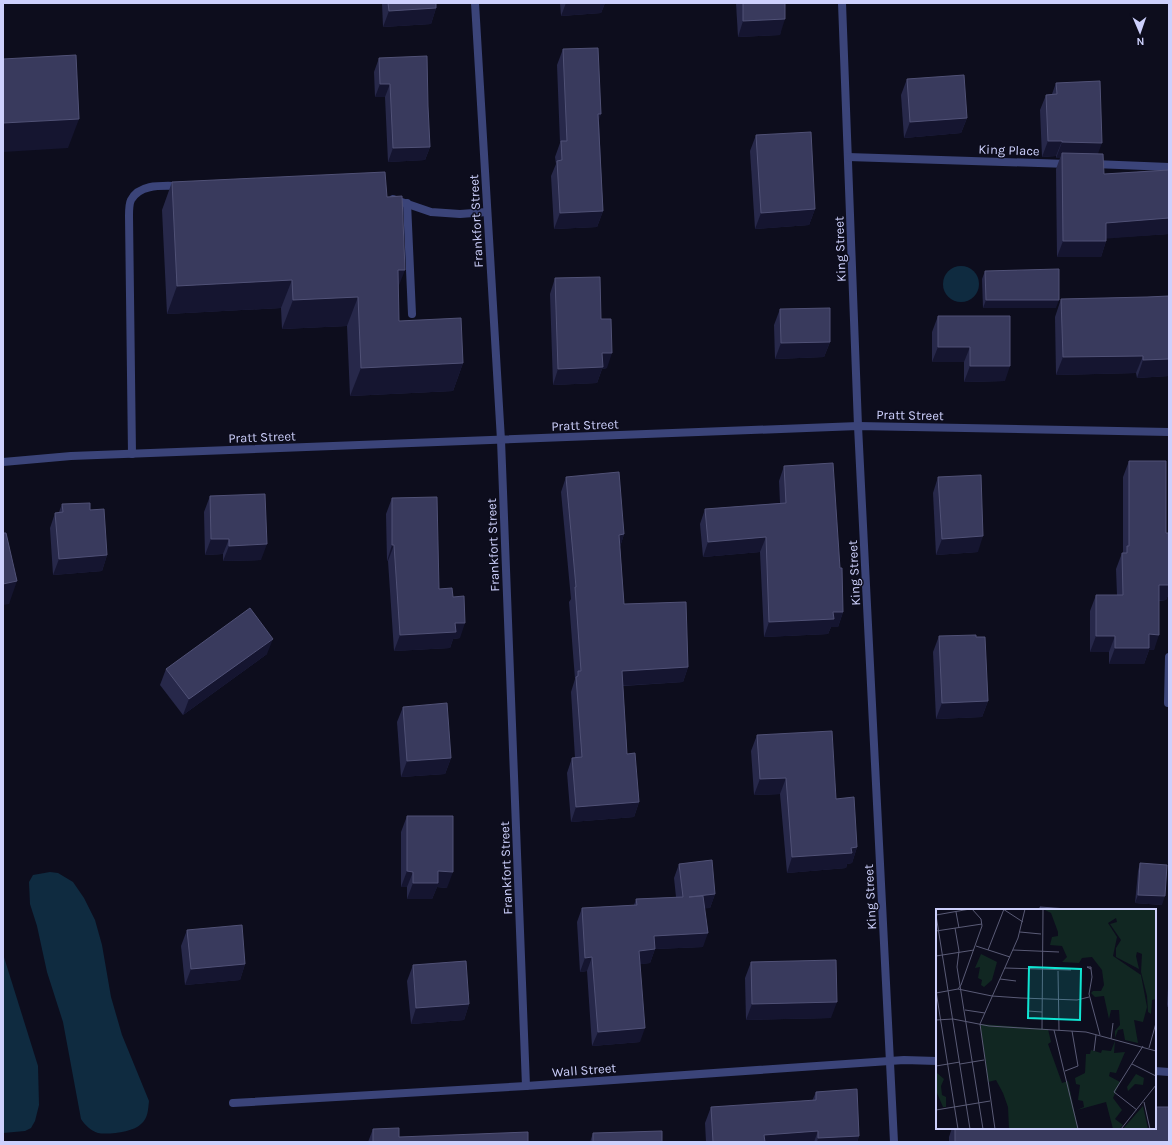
<svg xmlns="http://www.w3.org/2000/svg" width="1172" height="1145" font-family="Karla,sans-serif">
<rect width="100%" height="100%" fill="#0d0d1d"/>
<!-- water -->
<g fill="#0f2b40">
<circle cx="961" cy="284" r="18"/>
<path d="M50,872L58,873L73,882L84,898L95,920L102,945L111,997L122,1035L149,1101C148,1110 148,1118 141,1124C134,1132 108,1135 98,1133C91,1131 85,1125 81,1119L63,1022L47,972L37,926L30,904L29,882L33,875Z"/>
<polygon points="3,954 38,1066 39,1105 35,1121 31,1128 25,1131 3,1133"/>
</g>
<g fill="none" stroke-linecap="round" stroke-linejoin="round">
<!-- lane -->
<g stroke="#3b4479" stroke-width="8">
<polyline points="393,199 431,212 460,214 487,212"/>
<polyline points="407,203 412,314"/>
<path d="M132,454L129,216C129,211 129,204 131,200C140,183 164,186 180,186"/>
<polyline points="1168,703 1169,657"/>
</g>
<!-- street -->
<g stroke="#3b4479" stroke-width="8">
<polyline points="475,3 501,440 526,1086"/>
<polyline points="842,3 858,426 894,1142"/>
<polyline points="848,157 1068,164"/>
<polyline points="1094,164 1169,167"/>
<polyline points="3,462 71,456 858,426 1169,432"/>
<polyline points="1155,1071 1169,1072"/>
<polyline points="233,1103 526,1086 904,1060 937,1061"/>
</g>
</g>
<!-- wall -->
<g fill="#27284a">
<polygon points="382,3 436,3 436,8 431,24 383,27"/>
<polygon points="560,3 605,3 601,13 561,16"/>
<polygon points="736,3 785,3 780,35 738,37"/>
<polygon points="563,49 599,121 603,211 597,227 554,229 551,176 556,164 555,157 560,143 557,65"/>
<polygon points="379,58 430,147 425,160 388,162 385,97 375,97 374,72"/>
<polygon points="907,79 967,118 961,133 904,138 901,95"/>
<polygon points="1056,83 1098,154 1104,174 1169,170 1169,234 1106,238 1106,241 1101,257 1057,257 1056,169 1060,158 1056,158 1056,156 1042,157 1040,110 1046,95 1052,94"/>
<polygon points="756,135 815,209 809,225 755,229 750,151"/>
<polygon points="172,182 387,197 398,287 399,321 463,363 453,391 350,396 347,326 282,329 281,308 167,314 162,210"/>
<polygon points="985,271 1056,308 983,308 982,279"/>
<polygon points="555,278 601,319 607,368 602,369 597,383 553,385 550,294"/>
<polygon points="1169,296 1169,376 1137,378 1136,373 1056,375 1055,317 1061,299 1147,297"/>
<polygon points="780,309 830,342 824,357 775,359 774,325"/>
<polygon points="938,316 1005,381 964,382 964,362 932,362 932,332"/>
<polygon points="1129,461 1166,533 1169,533 1169,593 1166,600 1159,601 1154,650 1149,650 1144,664 1109,664 1109,652 1090,652 1090,611 1096,595 1117,595 1116,569 1122,553 1123,553 1123,477"/>
<polygon points="784,466 843,612 838,627 831,627 828,634 764,637 760,552 703,557 700,524 705,509 780,503 779,481"/>
<polygon points="566,477 624,534 620,547 624,604 688,667 683,682 623,686 627,754 639,802 634,817 571,822 567,773 572,758 575,758 571,692 575,679 569,602 571,599 561,492"/>
<polygon points="938,477 978,552 936,555 933,493"/>
<polygon points="210,496 261,560 223,561 223,554 205,555 204,512"/>
<polygon points="392,498 439,589 453,597 460,638 453,639 450,648 394,651 388,561 387,561 386,514"/>
<polygon points="62,504 90,510 107,555 102,571 53,575 50,528 55,513 59,512"/>
<polygon points="939,636 988,701 982,717 936,719 933,652"/>
<polygon points="267,654 183,715 160,685 166,669"/>
<polygon points="403,707 451,758 445,774 401,777 397,722"/>
<polygon points="757,735 836,799 857,847 852,863 847,864 846,868 787,873 780,794 754,795 751,751"/>
<polygon points="407,816 447,888 437,887 432,899 407,899 407,887 401,887 401,832"/>
<polygon points="1140,863 1162,905 1135,903 1138,871"/>
<polygon points="679,864 715,894 710,908 705,908 703,947 655,949 650,963 640,964 640,1042 592,1046 587,971 580,972 577,922 582,908 634,905 636,899 676,897 674,878"/>
<polygon points="187,930 245,964 240,980 185,985 181,946"/>
<polygon points="751,962 831,1018 746,1020 745,978"/>
<polygon points="413,965 469,1004 464,1020 411,1024 407,981"/>
<polygon points="1169,968 1169,1007 1167,1007"/>
<polygon points="816,1092 859,1136 857,1142 706,1142 705,1123 711,1107 812,1101"/>
<polygon points="952,1128 1155,1128 1169,1142 949,1142 949,1137"/>
<polygon points="373,1129 399,1137 528,1142 368,1142"/>
<polygon points="593,1133 662,1142 590,1142"/>
</g>
<!-- shaded-wall -->
<g fill="#151530">
<polygon points="566,3 605,3 601,13 561,16"/>
<polygon points="436,8 431,24 383,27 389,11"/>
<polygon points="785,19 780,35 738,37 743,21"/>
<polygon points="380,84 390,84 385,97 375,97"/>
<polygon points="598,114 601,114 596,130"/>
<polygon points="967,118 961,133 904,138 910,122"/>
<polygon points="79,119 68,148 3,152 3,123"/>
<polygon points="1048,141 1062,141 1056,156 1042,157"/>
<polygon points="1062,142 1102,143 1096,159 1062,153 1060,158 1056,158"/>
<polygon points="430,147 425,160 388,162 393,148"/>
<polygon points="815,209 809,225 755,229 761,213"/>
<polygon points="603,211 597,227 554,229 560,213"/>
<polygon points="1169,218 1169,234 1101,239 1106,223"/>
<polygon points="1063,241 1106,241 1101,257 1057,257"/>
<polygon points="398,270 405,270 394,298"/>
<polygon points="292,280 281,308 167,314 177,286"/>
<polygon points="358,297 347,326 282,329 293,300"/>
<polygon points="986,300 1059,300 1056,308 983,308"/>
<polygon points="830,342 824,357 775,359 781,343"/>
<polygon points="938,347 970,347 964,362 932,362"/>
<polygon points="602,353 612,353 607,368 602,369 597,383 553,385 558,369"/>
<polygon points="1143,356 1136,373 1056,375 1063,357"/>
<polygon points="1169,359 1169,376 1137,378 1143,360"/>
<polygon points="463,363 453,391 350,396 361,368"/>
<polygon points="970,366 1010,366 1005,381 964,382"/>
<polygon points="624,534 619,550 619,535"/>
<polygon points="983,536 978,552 936,555 942,539"/>
<polygon points="766,537 760,552 703,557 708,542"/>
<polygon points="211,539 229,539 223,554 205,555"/>
<polygon points="267,544 261,560 223,561 229,546"/>
<polygon points="392,545 394,545 388,561 387,561"/>
<polygon points="107,555 102,571 53,575 59,559"/>
<polygon points="1169,579 1169,593 1166,600 1154,601 1159,585"/>
<polygon points="17,581 9,604 3,605 3,584"/>
<polygon points="833,612 843,612 838,627 831,627 828,634 764,637 769,622"/>
<polygon points="455,623 465,623 460,638 453,639 450,648 394,651 400,635"/>
<polygon points="1149,634 1159,635 1154,650 1149,650 1144,664 1109,664 1115,648"/>
<polygon points="1096,636 1115,636 1109,652 1090,652"/>
<polygon points="273,639 267,654 183,715 189,699"/>
<polygon points="688,667 683,682 616,686 622,671"/>
<polygon points="988,701 982,717 936,719 942,703"/>
<polygon points="451,758 445,774 401,777 407,761"/>
<polygon points="786,778 780,794 754,795 760,779"/>
<polygon points="639,802 634,817 571,822 576,807"/>
<polygon points="857,847 852,863 847,864 846,868 787,873 792,857"/>
<polygon points="407,871 413,872 407,887 401,887"/>
<polygon points="438,871 453,872 447,888 437,887 432,899 407,899 413,883"/>
<polygon points="715,894 710,908 684,911 689,897"/>
<polygon points="1138,895 1165,896 1162,905 1135,903"/>
<polygon points="708,933 703,947 655,949 650,963 634,965 639,951 654,936"/>
<polygon points="592,957 587,971 580,972 585,958"/>
<polygon points="245,964 240,980 185,985 191,969"/>
<polygon points="837,1002 831,1018 746,1020 752,1004"/>
<polygon points="1169,1002 1169,1007 1167,1007"/>
<polygon points="469,1004 464,1020 411,1024 416,1008"/>
<polygon points="645,1028 640,1042 592,1046 598,1032"/>
<polygon points="818,1131 814,1142 762,1142 764,1135"/>
<polygon points="859,1136 857,1142 817,1142 818,1138"/>
</g>
<!-- building -->
<g fill="#393a5d" stroke="#505176">
<polygon points="388,3 436,3 436,8 389,11"/>
<polygon points="743,3 785,3 785,19 743,21"/>
<polygon points="598,48 601,114 598,114 603,211 560,213 557,161 562,160 561,141 567,141 563,49"/>
<polygon points="76,55 79,119 3,123 3,59"/>
<polygon points="427,56 428,106 430,147 393,148 390,84 380,84 379,58"/>
<polygon points="964,75 967,118 910,122 907,79"/>
<polygon points="1100,81 1102,143 1062,142 1062,141 1048,141 1046,95 1057,94 1056,83"/>
<polygon points="811,132 815,209 761,213 756,135"/>
<polygon points="1062,153 1103,154 1104,174 1169,170 1169,218 1106,223 1106,241 1063,241"/>
<polygon points="385,172 387,197 402,196 405,270 398,270 399,321 461,318 463,363 361,368 358,297 293,300 292,280 177,286 172,182"/>
<polygon points="1059,269 1059,300 986,300 985,271"/>
<polygon points="600,277 601,319 611,319 612,353 602,353 603,367 558,369 555,278"/>
<polygon points="1169,296 1169,359 1143,360 1143,356 1063,357 1061,299 1147,297"/>
<polygon points="830,308 830,342 781,343 780,309"/>
<polygon points="938,316 1010,316 1010,366 970,366 970,347 938,347"/>
<polygon points="1129,461 1166,461 1166,533 1169,533 1169,585 1159,585 1159,635 1149,634 1149,648 1115,648 1115,636 1096,636 1096,595 1123,595 1122,553 1127,553 1127,546 1129,546"/>
<polygon points="833,463 840,568 842,568 843,612 833,612 834,619 769,622 766,537 708,542 705,509 786,503 784,466"/>
<polygon points="619,472 624,534 619,535 624,604 686,602 688,667 622,671 627,754 635,753 639,802 576,807 572,758 582,757 576,677 578,676 578,671 581,671 575,587 576,587 566,477"/>
<polygon points="981,475 983,536 942,539 938,477"/>
<polygon points="265,494 267,544 229,546 229,539 211,539 210,496"/>
<polygon points="437,497 439,589 452,588 453,597 464,596 465,623 455,623 456,632 400,635 394,545 392,545 392,498"/>
<polygon points="90,503 90,510 104,509 107,555 59,559 55,513 63,512 62,504"/>
<polygon points="3,533 6,533 17,581 3,584"/>
<polygon points="250,608 273,639 189,699 166,669"/>
<polygon points="976,635 976,637 985,637 988,701 942,703 939,636"/>
<polygon points="447,703 451,758 407,761 403,707"/>
<polygon points="832,731 836,799 854,797 857,847 851,848 852,853 792,857 786,778 760,779 757,735"/>
<polygon points="407,816 453,816 453,872 438,871 438,883 413,883 413,872 407,871"/>
<polygon points="712,860 715,894 689,897 703,896 708,933 654,936 655,949 639,951 645,1028 598,1032 592,957 585,958 582,908 637,905 636,899 683,897 679,864"/>
<polygon points="1140,863 1167,865 1165,896 1138,895"/>
<polygon points="1040,907 1081,910 1040,910"/>
<polygon points="242,925 245,964 191,969 187,930"/>
<polygon points="836,960 837,1002 752,1004 751,962"/>
<polygon points="466,961 469,1004 416,1008 413,965"/>
<polygon points="857,1089 859,1136 818,1138 818,1131 764,1135 765,1142 713,1142 711,1107 816,1100 816,1092"/>
<polygon points="1155,1107 1169,1107 1169,1142 955,1142 955,1128 1155,1128"/>
<polygon points="399,1128 399,1137 528,1132 528,1142 373,1142 373,1129"/>
<polygon points="662,1131 662,1142 593,1142 593,1133"/>
</g>
<g text-anchor="middle" dominant-baseline="central" stroke-width="3" stroke-linejoin="round" paint-order="stroke">
<!-- street labels -->
<g font-size="13" fill="#cdd0fc" stroke="#0d0d1d">
<text transform="translate(1009 150) rotate(2)">King Place</text>
<text transform="translate(476 221) rotate(-93)">Frankfort Street</text>
<text transform="translate(840 249) rotate(-92)">King Street</text>
<text transform="translate(910 415) rotate(1)">Pratt Street</text>
<text transform="translate(585 425) rotate(-2)">Pratt Street</text>
<text transform="translate(262 437) rotate(-2)">Pratt Street</text>
<text transform="translate(493 545) rotate(-92)">Frankfort Street</text>
<text transform="translate(854 573) rotate(-93)">King Street</text>
<text transform="translate(506 868) rotate(-92)">Frankfort Street</text>
<text transform="translate(870 897) rotate(-93)">King Street</text>
<text transform="translate(584 1070) rotate(-4)">Wall Street</text>
</g>
</g>
<!-- overview -->
<g transform="translate(936 909)">
<rect width="220" height="220" fill="#0d0d1d"/>
<path d="M109,1H220V90L216,91L215,105L212,103L211,87L205,63L206,45L201,43L200,47L203,60L180,48V39L185,31L174,15L181,13L180,9L172,14L181,28L177,47L205,66L211,98L207,113L198,111L202,134L189,131L187,120L182,121L179,129V122L184,116L183,101H175L173,110L168,87L159,88L155,84L157,82H165L168,76L166,61L156,48L146,49L143,54L126,53L131,48L126,37L114,36L116,28L122,27V23L115,4ZM45,45L61,53L56,71L48,78L45,76L46,71L42,69L44,58L39,59ZM44,115L112,120L115,133L112,135L126,174L132,172L142,220H73L72,198L67,184L60,171L52,173ZM179,132L178,144L189,143L180,164L174,163L173,167L184,173L177,189L186,201L179,210L187,216L183,220H177L170,193L141,201L148,198L147,192L142,191L144,176L140,175L139,169L149,164L150,145H154L155,141L165,144L166,141L175,142ZM1,164L8,170L5,177L6,186L10,188V198H7L1,184ZM200,165L208,169L207,176L199,175L192,182L191,178ZM207,197L212,220H187L193,213Z" fill="#112722"/>
<path fill="none" stroke="#5a5b76" stroke-width="1" d="M67,0L87,13M20,3L23,19M0,6L34,220M0,6L34,0M19,19L23,42L21,58L47,220M0,22L46,15M84,23L105,25M40,37L74,48M52,41L68,0M77,41L123,43M0,47L38,41M69,59L135,61M155,60L151,58H155V60L156,68L153,85L164,126M122,62L123,121M64,70L80,72M22,80L56,87L85,89L141,91L153,88M0,82L22,220M0,84L22,80L25,76L46,17L45,10L36,0M29,101L49,104M92,102L106,103M0,111L17,110L53,117L150,123L220,142M106,120L107,0M118,121L142,220M175,130L177,114M213,139L220,114M158,142L160,126M24,155L48,151M196,155L220,167M0,157L24,153M129,162L142,157L136,122M208,193L214,220M0,201L54,192M201,201L178,183L207,137M59,220L44,115L82,29L89,0M185,220L220,176"/>
<path fill="#0fe5d3" fill-opacity="0.15" stroke="#0fe5d3" stroke-width="2" d="M93,58L145,60L144,111L92,109Z"/>
<rect width="220" height="220" fill="none" stroke="#cdd0fc" stroke-width="2"/>
</g>
<!-- border -->
<rect width="1172" height="1145" fill="none" stroke="#cdd0fc" stroke-width="8"/>
<!-- north arrow -->
<g transform="translate(1140 32) rotate(178)" stroke="#0d0d1d" stroke-width="3" paint-order="stroke">
<path d="M0-3L7 15L0 10L-7 15Z" fill="#cdd0fc"/>
<text y="-6" font-size="11" font-weight="bold" text-anchor="middle" fill="#cdd0fc">N</text>
</g>
</svg>
